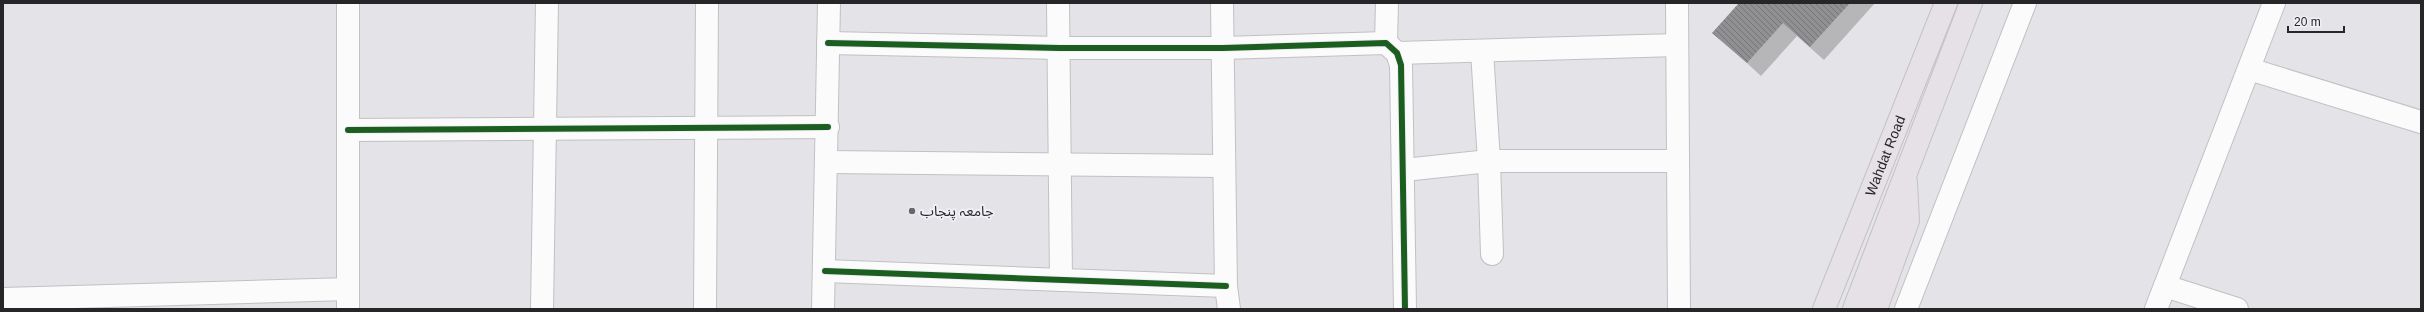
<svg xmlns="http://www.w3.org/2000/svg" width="2424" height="312" font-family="Arial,'Noto Sans Arabic',sans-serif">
<defs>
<pattern id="building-back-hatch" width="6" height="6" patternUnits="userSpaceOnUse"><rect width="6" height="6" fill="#909092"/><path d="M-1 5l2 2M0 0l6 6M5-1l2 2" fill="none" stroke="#757577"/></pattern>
</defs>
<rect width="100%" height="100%" fill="#e4e3e7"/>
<!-- shadow -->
<polygon fill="#0003" points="1741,3 1875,3 1824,60 1797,36 1761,76 1714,33"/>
<!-- building -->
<polygon fill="url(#building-back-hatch)" points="1739,3 1850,3 1810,47 1783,23 1747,63 1712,33"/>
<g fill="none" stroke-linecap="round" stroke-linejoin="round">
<!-- minor casing -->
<g stroke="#c1c0c3" stroke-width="24">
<g id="minor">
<polyline points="1058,3 1061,280"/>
<polyline points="1222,3 1226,286 1229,309"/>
<polyline points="1677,3 1679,309"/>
<polyline points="828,43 1059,48 1223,48 1386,43 1397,53 1401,65 1405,309"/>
<polyline points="1386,43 1387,3"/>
<polyline points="1482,51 1489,161 1492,254"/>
<polyline points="1397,53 1677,45"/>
<polyline points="2249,69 2421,122"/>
<polyline points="348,130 828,127"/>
<polyline points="827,162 1224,166"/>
<polyline points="1404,170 1489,161 1678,161"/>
<polyline points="825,271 1226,286"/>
<polyline points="2165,286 2237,309"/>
<polyline points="3,299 348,289"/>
<polyline points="348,309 348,3"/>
<polyline points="542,309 547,3"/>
<polyline points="705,309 707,3"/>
<polyline points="823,309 829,3"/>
<polyline points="1906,309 2025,3"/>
<polyline points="2156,309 2274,3"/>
</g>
</g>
<!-- major casing -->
<g stroke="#c2c1c3" stroke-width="24">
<g id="major">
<path id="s1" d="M1824,309L1946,3"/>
<polyline points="1854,309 1971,3"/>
<polyline points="1876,309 1908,221 1906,182"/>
</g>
</g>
<!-- minor -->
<use href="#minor" stroke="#fbfbfb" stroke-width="22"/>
<!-- major -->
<use href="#major" stroke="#e6e1e6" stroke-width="22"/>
<!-- cycleway casing -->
<g stroke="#f0eff6" stroke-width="8">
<g id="cycleway">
<polyline points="828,43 1059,48 1223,48 1386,43 1397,53 1401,65 1405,309"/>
<polyline points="348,130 828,127"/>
<polyline points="825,271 1226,286"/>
</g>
</g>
<!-- cycleway -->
<use href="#cycleway" stroke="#1b5e20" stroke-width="6"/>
</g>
<!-- markers -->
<circle fill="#68686b" stroke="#f0eff6" stroke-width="1.5" cx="912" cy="211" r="4"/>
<g text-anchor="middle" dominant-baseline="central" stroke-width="4" stroke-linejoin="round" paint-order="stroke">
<!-- street labels -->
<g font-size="14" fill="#262528" stroke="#f0eff6">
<text stroke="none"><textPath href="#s1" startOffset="165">Wahdat Road</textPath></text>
</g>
<!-- poi labels -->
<g font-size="14" fill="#262528" stroke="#f0eff6" text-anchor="start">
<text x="920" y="211">جامعہ پنجاب</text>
</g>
</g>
<!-- border -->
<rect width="2424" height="312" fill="none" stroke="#262528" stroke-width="8"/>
<!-- scale -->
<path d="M2288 26v6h56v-6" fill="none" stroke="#262528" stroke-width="2"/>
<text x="2294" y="26" font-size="12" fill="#262528" stroke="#f0eff6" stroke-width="3" paint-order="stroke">20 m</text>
</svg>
